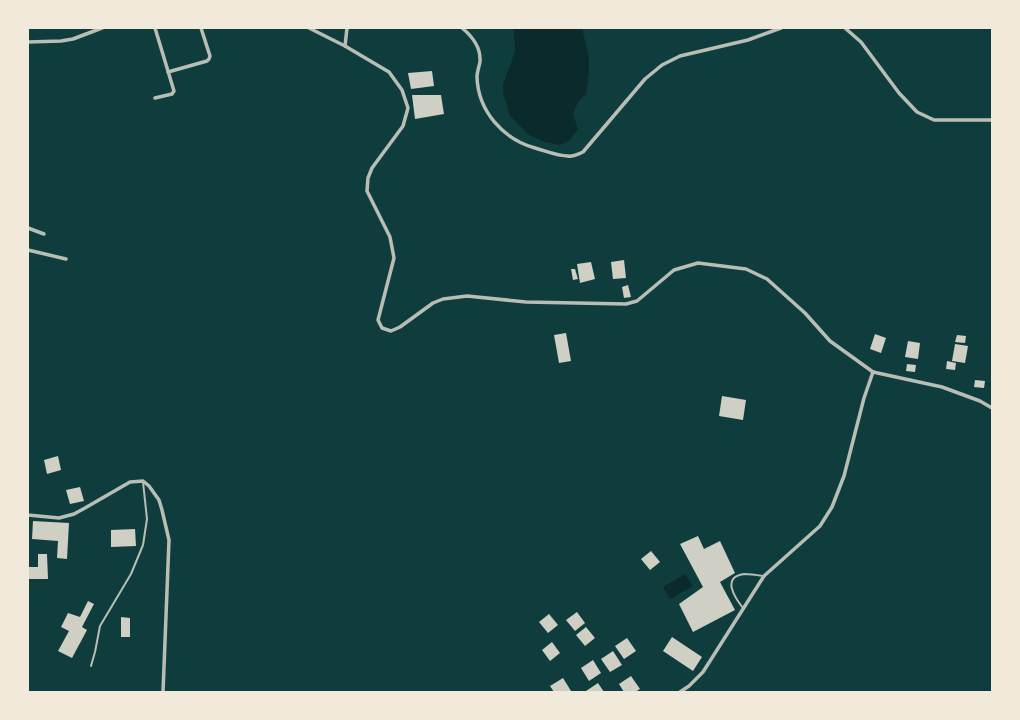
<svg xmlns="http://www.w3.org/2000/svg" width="1020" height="720" font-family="Raleway,sans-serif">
<rect width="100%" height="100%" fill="#0f3d3e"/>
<!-- water -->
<g fill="#0a2a2b">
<polygon points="512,28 582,28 589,58 589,72 586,94 578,102 573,114 578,129 569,141 560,145 545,142 529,135 510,116 503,93 503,84 515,52 514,31"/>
<polygon points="685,574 693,586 670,599 663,587"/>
</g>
<!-- building -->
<g fill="#cfcfc3">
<polygon points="432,71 434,86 411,89 408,73"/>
<polygon points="412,95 441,95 444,114 415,119"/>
<polygon points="624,260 626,278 613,279 611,262"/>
<polygon points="591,262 595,279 580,283 577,264"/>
<polygon points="571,269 575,269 578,279 573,280"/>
<polygon points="628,285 631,297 624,298 622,287"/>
<polygon points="566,333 571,361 559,363 554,335"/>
<polygon points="875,334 886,338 881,353 870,349"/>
<polygon points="957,335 966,336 965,343 955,342"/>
<polygon points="908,341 920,343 918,359 905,357"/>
<polygon points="955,344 968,346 965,363 952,361"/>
<polygon points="947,361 956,363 955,370 946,369"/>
<polygon points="907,364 916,365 915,372 906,371"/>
<polygon points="975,380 985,381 984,388 974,387"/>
<polygon points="722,396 746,400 743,420 719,416"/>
<polygon points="58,456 61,470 47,474 44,460"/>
<polygon points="80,487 84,501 70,504 66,490"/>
<polygon points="33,521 69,523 67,559 57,558 58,541 32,539"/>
<polygon points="135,529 136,546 111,547 111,530"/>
<polygon points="698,536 704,549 720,541 735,573 720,582 735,610 693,632 679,604 703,587 680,544"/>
<polygon points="651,551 660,562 650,570 641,559"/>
<polygon points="38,554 47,554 48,579 28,579 28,567 38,567"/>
<polygon points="88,601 94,604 82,627 87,630 72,658 58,651 69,631 61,627 68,613 80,617"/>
<polygon points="577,612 585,623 575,631 566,620"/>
<polygon points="549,614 558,625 548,633 539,622"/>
<polygon points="121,617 130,618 130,637 121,637"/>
<polygon points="586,627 595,638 585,646 576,635"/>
<polygon points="672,637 702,657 693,671 663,651"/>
<polygon points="627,638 636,651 624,659 615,646"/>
<polygon points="552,642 560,653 550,661 542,650"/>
<polygon points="613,651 622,665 610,672 601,659"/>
<polygon points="593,660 601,673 589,681 581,668"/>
<polygon points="631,676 640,689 635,692 624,692 619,684"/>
<polygon points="563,678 571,691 554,692 550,686"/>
<polygon points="598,683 604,692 586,692 586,691"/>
</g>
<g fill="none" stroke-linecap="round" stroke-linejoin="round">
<!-- service -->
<g stroke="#b8beb3" stroke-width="2">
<path d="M743,608C735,598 721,577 744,574C750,574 757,575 763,576"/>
<polyline points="91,666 95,652 100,626 131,574 143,545 147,519 143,482"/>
</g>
<!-- minor -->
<g stroke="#b8beb3" stroke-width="3.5">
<polyline points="155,28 174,91 172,94 155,98"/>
<polyline points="309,28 345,46 389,72 402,90 408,108 403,126 372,168 368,178 367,191 390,237 394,258 378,320 382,328 391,331 400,327 433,303 443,299 467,296 526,302 626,304 637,301 674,270 698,263 746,269 767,279 805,313 830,341 873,372 942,387 980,401 992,408"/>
<path d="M462,28C472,36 481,48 480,62C479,67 477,72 477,77C478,111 503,139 535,148C546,151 557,156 568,156C573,157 578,154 583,152L645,79L662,65L680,56L748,40L781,28"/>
<polyline points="845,28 861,42 899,93 917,112 934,120 992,120"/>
<polyline points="28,42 61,41 73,39 102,28"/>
<polyline points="345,46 347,28"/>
<polyline points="168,72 207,61 209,59 210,56 201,28"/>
<polyline points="28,228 44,234"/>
<polyline points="28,250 66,259"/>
<polyline points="28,515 59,518 74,514 85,508 130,482 143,481 149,486 159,500 162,510 169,540 163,692"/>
<polyline points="680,692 689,686 703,672 764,576 820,526 832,507 844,476 864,398 873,372"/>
</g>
</g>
<!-- border -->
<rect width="1020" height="720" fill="none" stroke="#f1e9da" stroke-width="58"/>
</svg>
